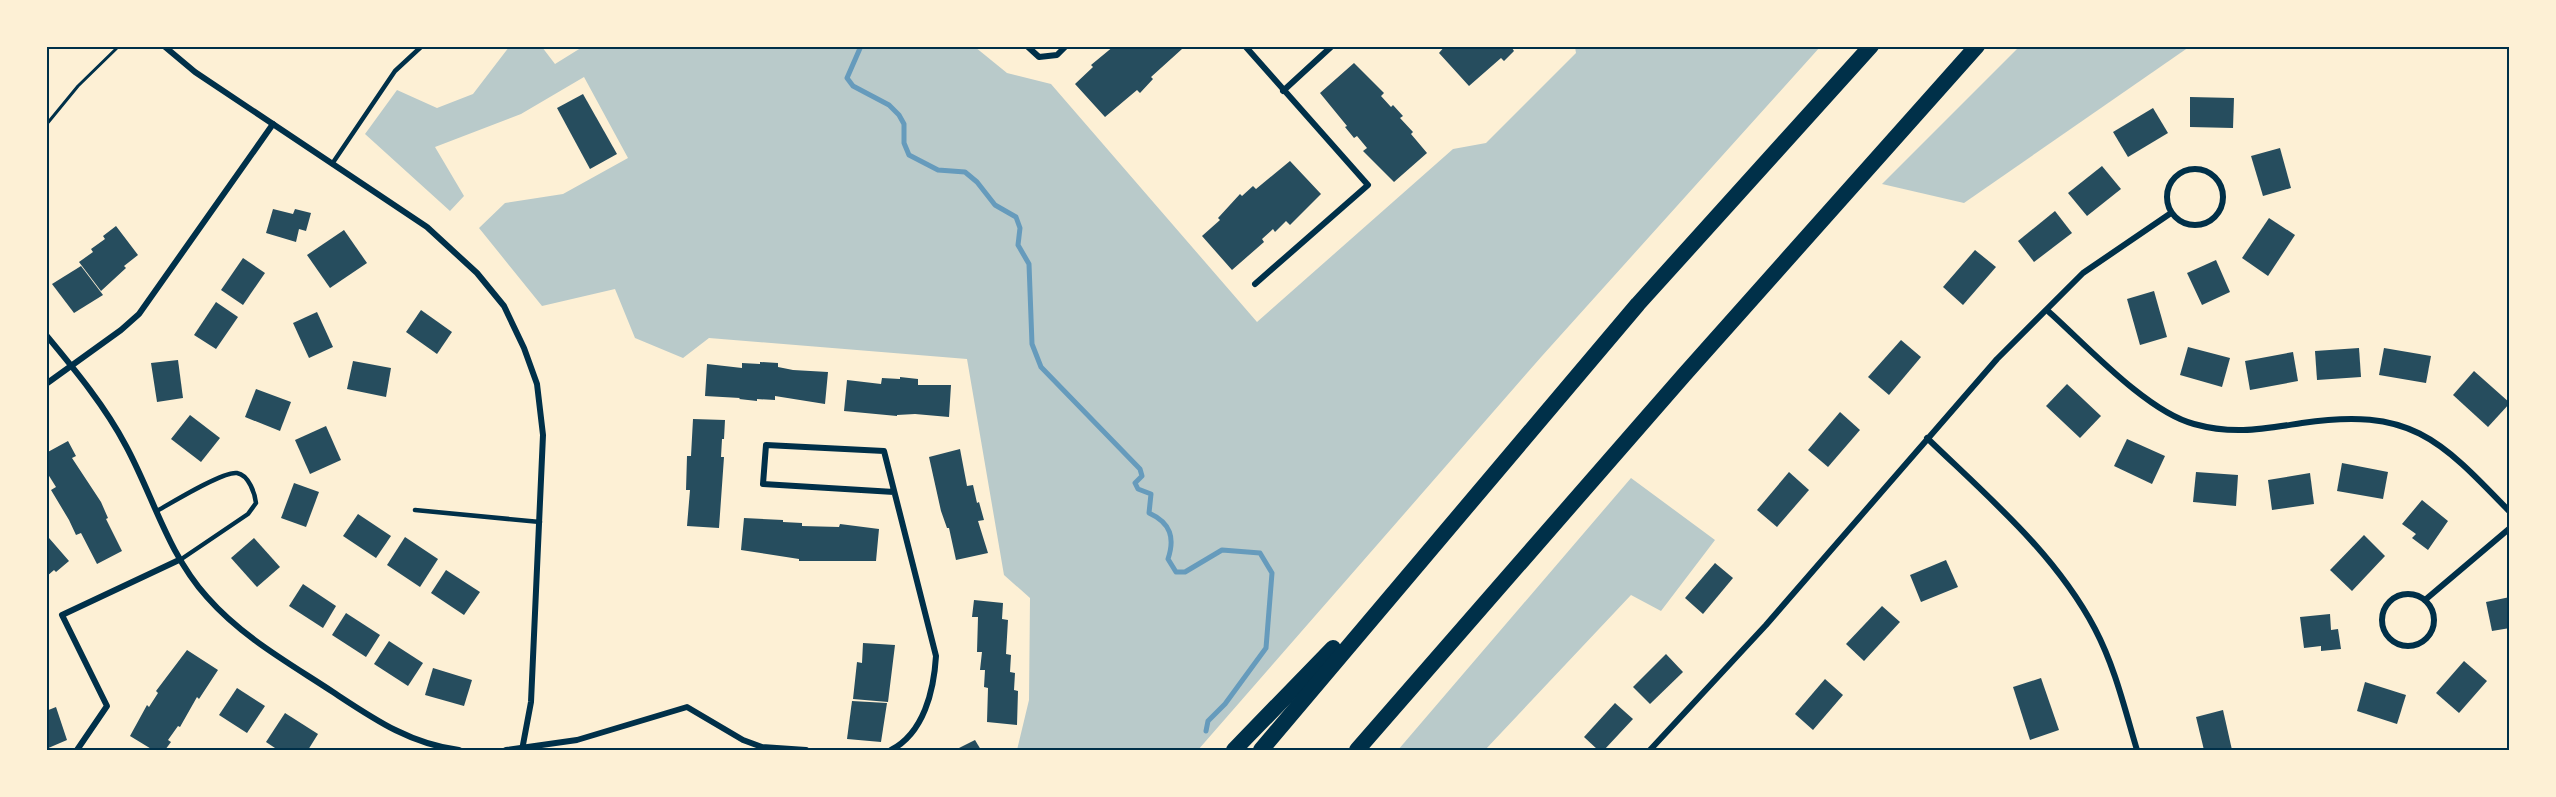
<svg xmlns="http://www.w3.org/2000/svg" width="2556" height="797" font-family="'Fira Sans',sans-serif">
<rect width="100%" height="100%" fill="#fdf0d5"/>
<!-- green -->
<g fill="#b9caca">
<polygon points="584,46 975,47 1007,73 1051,84 1257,322 1453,149 1486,143 1576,53 1575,47 1820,47 1542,356 1198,750 1017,750 1029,700 1030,598 1004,575 967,359 709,338 683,358 635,338 615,289 542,306 479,228 505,203 563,194 628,158 584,77 521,114 435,147 464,196 450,211 365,134 397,90 437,108 473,94 509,47 542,47 555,64"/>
<polygon points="2019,47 2189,47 1964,203 1882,184"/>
<polygon points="1631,478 1715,540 1661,611 1631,595 1485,750 1398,750"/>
</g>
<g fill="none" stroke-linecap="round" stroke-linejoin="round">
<!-- stream -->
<path stroke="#669bbc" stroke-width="5" d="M861,46L847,78L853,86L889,105L899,115L904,124V143L909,155L938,170L965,172L977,182L995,205L1016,217L1020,228L1018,245L1029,264L1032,344L1041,367L1140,469L1142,476L1135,483L1138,489L1151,494L1149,513C1171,523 1175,538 1168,559L1176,572H1185L1222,550L1260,553L1272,573L1266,648L1225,704L1208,721L1206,731"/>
</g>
<!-- building -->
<g fill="#264d5e">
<polygon points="1114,46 1179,46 1182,49 1151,77 1153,79 1140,93 1137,90 1105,117 1075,84 1093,67 1091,65"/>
<polygon points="1445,46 1513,46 1512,48 1514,51 1504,61 1501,58 1469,86 1439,53"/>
<polygon points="1354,63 1384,93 1381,96 1391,107 1393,105 1403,116 1400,118 1413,132 1411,134 1427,153 1394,182 1363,151 1367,148 1357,136 1354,138 1345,127 1347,126 1320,93"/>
<polygon points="583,94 617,154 590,169 557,108"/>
<polygon points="2190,97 2234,98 2233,128 2190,127"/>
<polygon points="2153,108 2168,133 2128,157 2113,132"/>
<polygon points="2280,148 2291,188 2263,196 2251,156"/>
<polygon points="1290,161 1321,194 1290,225 1286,221 1275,232 1273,229 1262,239 1264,242 1232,270 1202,236 1220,220 1218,218 1240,194 1242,196 1253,186 1256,189"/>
<polygon points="2102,166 2121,189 2087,216 2068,193"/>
<polygon points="273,209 293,214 295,209 311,213 306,231 299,229 296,242 266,233"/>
<polygon points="2055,211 2072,233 2034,262 2018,241"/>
<polygon points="2269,218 2295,235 2268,276 2242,258"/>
<polygon points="116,226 138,255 124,266 126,268 101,291 79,262 93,252 91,249 105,239 103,236"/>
<polygon points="344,230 367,263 330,288 307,255"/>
<polygon points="1975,250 1996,267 1963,305 1943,287"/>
<polygon points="243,258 265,273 243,305 221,290"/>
<polygon points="2216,260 2230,292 2202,305 2187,273"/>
<polygon points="81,266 103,295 74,313 52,284"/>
<polygon points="2154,291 2167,337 2140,345 2127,299"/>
<polygon points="216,302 238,317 216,349 194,335"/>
<polygon points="421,310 452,332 437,354 406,332"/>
<polygon points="317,312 333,347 309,358 293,323"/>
<polygon points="1901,340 1921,357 1889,395 1868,377"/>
<polygon points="2188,347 2230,358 2222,387 2180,375"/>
<polygon points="2359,348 2361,377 2317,380 2315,351"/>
<polygon points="2384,348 2431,356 2426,383 2379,375"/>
<polygon points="2293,352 2298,381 2250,390 2245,361"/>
<polygon points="178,360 183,398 157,402 151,363"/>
<polygon points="353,361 391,368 386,397 347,389"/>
<polygon points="760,362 778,363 778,367 793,370 828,372 825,404 775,396 775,400 757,399 757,401 739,399 740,398 705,396 707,364 742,368 742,363 760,364"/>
<polygon points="2474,371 2510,403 2488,427 2453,395"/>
<polygon points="900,377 918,379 918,385 951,385 949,417 915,414 897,415 897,416 844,411 847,380 881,384 882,378 900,379"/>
<polygon points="2067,384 2101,416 2080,438 2046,406"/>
<polygon points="256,389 291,402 280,431 245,417"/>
<polygon points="1840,412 1860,430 1828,467 1808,450"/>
<polygon points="190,415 220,438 201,462 171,439"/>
<polygon points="693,419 725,420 724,439 722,439 721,457 724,457 719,528 687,526 690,490 686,490 687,456 691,456"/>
<polygon points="326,426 341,460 310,474 295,440"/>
<polygon points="2127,439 2165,456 2152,484 2114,466"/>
<polygon points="68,441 76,456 72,458 101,502 108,518 106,519 122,551 97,564 81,533 76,535 69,520 51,490 56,487 46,471 46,453"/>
<polygon points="960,449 967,486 973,485 977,503 979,502 984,520 978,521 988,553 956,560 949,528 947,528 941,511 929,457"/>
<polygon points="2342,463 2388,472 2383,499 2337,491"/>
<polygon points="1789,472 1809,490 1777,527 1757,510"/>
<polygon points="2196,472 2238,475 2236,506 2193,502"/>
<polygon points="2310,473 2314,504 2272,510 2268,480"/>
<polygon points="294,483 319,492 306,527 281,518"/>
<polygon points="2422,500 2448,521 2428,550 2412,538 2416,534 2402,524"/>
<polygon points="358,514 391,536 376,558 343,536"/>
<polygon points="744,518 783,520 783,522 802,523 802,526 839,527 840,524 879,529 876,561 799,561 799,559 741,550"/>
<polygon points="2364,535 2385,556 2352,591 2330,570"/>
<polygon points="405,537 438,559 420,587 387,565"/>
<polygon points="49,538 69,561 56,572 54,570 46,577 46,540"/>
<polygon points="254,538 280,567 257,587 231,558"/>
<polygon points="1946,560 1958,587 1921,602 1910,575"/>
<polygon points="1715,563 1733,578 1703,614 1685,598"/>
<polygon points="446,570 480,592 464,615 431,593"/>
<polygon points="303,584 336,606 323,628 289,606"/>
<polygon points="2510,597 2510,628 2492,631 2486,602"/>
<polygon points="974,600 1003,603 1002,619 1008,620 1006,654 1011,655 1010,672 1015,673 1014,690 1018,691 1017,725 987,722 988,688 984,687 985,670 980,670 982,652 977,652 978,617 972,617"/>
<polygon points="1882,606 1900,622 1864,661 1846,644"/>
<polygon points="346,613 380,635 366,657 332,635"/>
<polygon points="2330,614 2331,630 2338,629 2341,649 2321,651 2321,646 2304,648 2300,617"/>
<polygon points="389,641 423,663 408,686 374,664"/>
<polygon points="863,643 895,645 888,702 853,699 857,662 862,663"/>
<polygon points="187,650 218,670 199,699 197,697 180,727 178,726 168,740 171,742 165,750 153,750 130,736 147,705 149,707 158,693 156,691"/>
<polygon points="1666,654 1683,672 1650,704 1633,687"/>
<polygon points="2464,661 2487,681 2459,713 2436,693"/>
<polygon points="433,668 472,680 464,706 425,695"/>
<polygon points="2041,678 2059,730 2030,740 2013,687"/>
<polygon points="1825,679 1843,695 1813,730 1795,714"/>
<polygon points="2365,682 2406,695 2397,724 2357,711"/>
<polygon points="237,688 265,706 247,733 219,715"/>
<polygon points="852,701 887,703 881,742 847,739"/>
<polygon points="1615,703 1633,719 1604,750 1598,750 1584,737"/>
<polygon points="56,707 67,740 46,749 46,711"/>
<polygon points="2223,710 2232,750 2204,750 2196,717"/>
<polygon points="285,713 318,734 308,750 278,750 266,742"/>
<polygon points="975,740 981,750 955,750"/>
</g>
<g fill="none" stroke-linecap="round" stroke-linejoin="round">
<!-- path -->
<g stroke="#003049" stroke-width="3">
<polyline points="46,48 48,46"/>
<polyline points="46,125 78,86 119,46"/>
</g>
<!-- service -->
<g stroke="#003049" stroke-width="4.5">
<polyline points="332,164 395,71 422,46"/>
<polyline points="415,510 540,522"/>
<path d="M157,511C171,503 223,471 237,473C249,475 255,494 256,503L248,514L180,560"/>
</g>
<!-- minor -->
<g stroke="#003049" stroke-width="6">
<polyline points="164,46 195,72 427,227 477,273 504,306 524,348 537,384 543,435 531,702 522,750"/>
<polyline points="1027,46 1039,57 1057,55 1066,46"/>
<polyline points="1245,46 1368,185 1255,284"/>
<polyline points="1283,91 1332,46"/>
<circle cx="2195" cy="197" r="28"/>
<path d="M2048,311C2085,344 2147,412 2194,424C2234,435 2262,429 2302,423C2410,407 2439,438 2510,512"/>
<path d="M46,335C75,370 105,406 126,446C153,496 168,554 207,597C242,637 289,663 333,692C374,719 410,744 459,750"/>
<polyline points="46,384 121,330 139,314 273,124"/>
<path d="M1927,438C1988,497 2055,553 2095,629C2115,667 2125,710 2137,750"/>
<circle cx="2408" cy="620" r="26"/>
<polyline points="2425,600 2510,528"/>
<polyline points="77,750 107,706 62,615 179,560"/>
<polyline points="506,750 577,740 687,707 743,740 762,747 806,750"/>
<path d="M891,750C924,733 934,690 936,656L884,451L766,445L763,484L894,492"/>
<polyline points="1650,750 1766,625 1997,359 2083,273 2171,213"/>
</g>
<!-- trunk -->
<g stroke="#003049" stroke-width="16">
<polyline points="1234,750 1333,648"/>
<polyline points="1261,750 1638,304 1871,46"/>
<polyline points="1357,750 1684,375 1977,46"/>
</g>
</g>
<!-- border -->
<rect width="2556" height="797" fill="none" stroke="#fdf0d5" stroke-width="96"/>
<rect x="48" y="48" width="2460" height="701" fill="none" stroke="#003049" stroke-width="2"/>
</svg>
